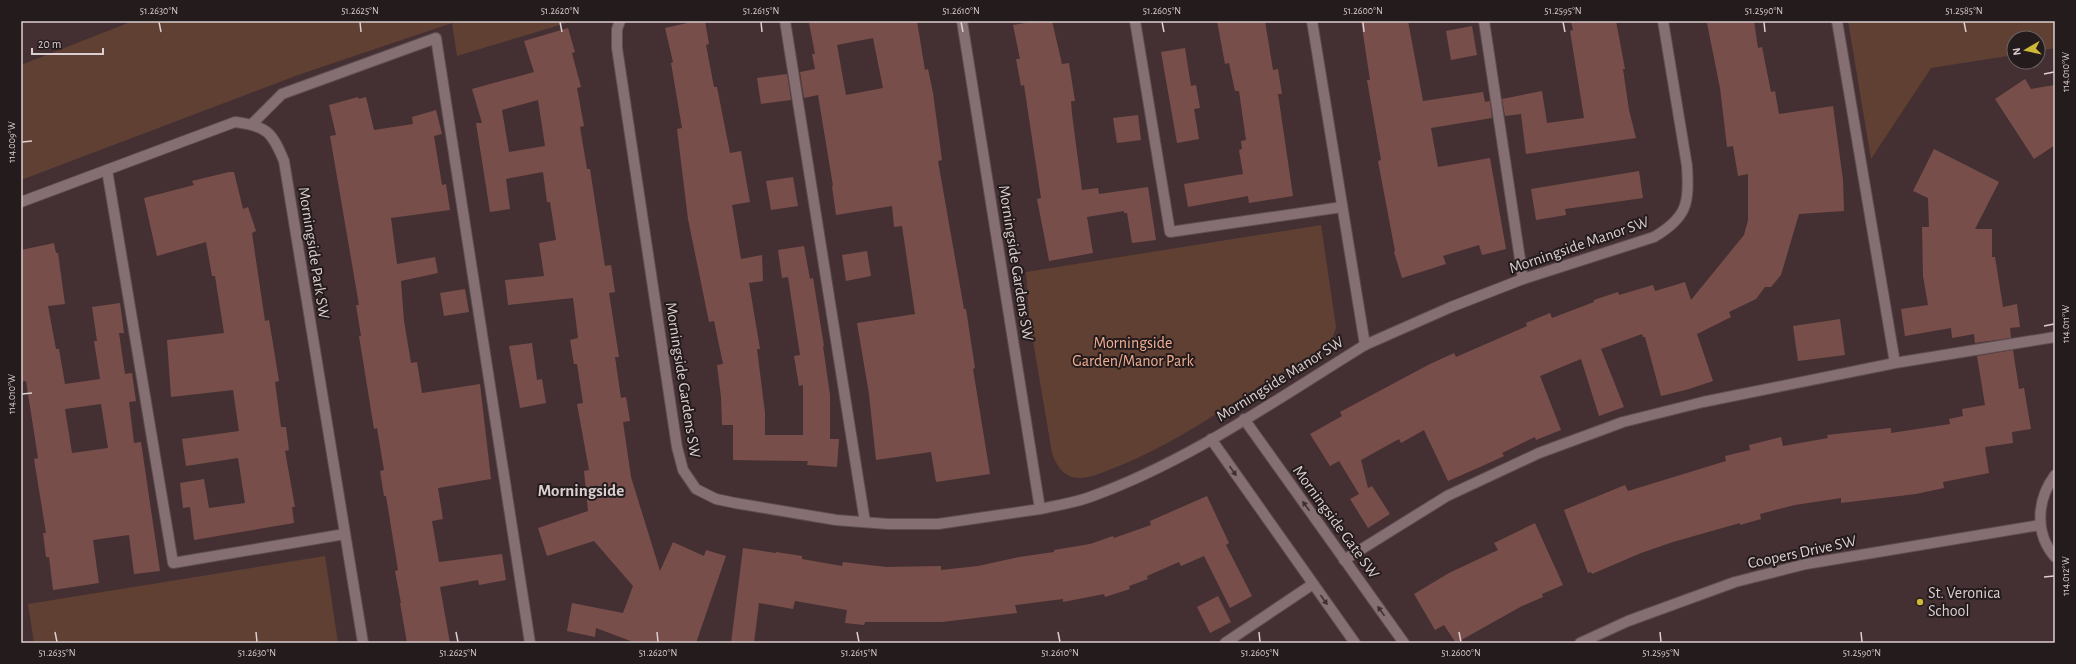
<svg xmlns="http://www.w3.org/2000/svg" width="2076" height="664" font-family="'Alegreya Sans',sans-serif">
<rect width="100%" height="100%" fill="#443033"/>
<!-- green -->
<g fill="#604032">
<polygon points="133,21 573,21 457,56 452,23 298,75 21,180 21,65"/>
<polygon points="1848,21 2055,21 2055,48 2038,51 2038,38 2014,38 2014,55 1931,68 1871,159"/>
<path d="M1321,225L1336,327C1335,335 1329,344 1322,349C1307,361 1288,368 1272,378C1220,411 1171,446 1114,468C1103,472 1091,478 1079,478C1064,478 1056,465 1052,453L1029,317L1026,272Z"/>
<polygon points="325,556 338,643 34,643 28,604"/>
</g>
<!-- building -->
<g fill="#784e4a" fill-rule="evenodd">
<polygon points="696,21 705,21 709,44 706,45 714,87 717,87 730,153 741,151 750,202 732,205 741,259 762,255 763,281 749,283 760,349 757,349 765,413 765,435 803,435 803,385 799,386 794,356 800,355 788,277 782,278 778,250 804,246 810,279 813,278 824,346 823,346 830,395 830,439 839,439 837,467 807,465 808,461 733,460 733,425 722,425 721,397 717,365 723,364 714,321 709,322 688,219 677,129 682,128 671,63 673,62 665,28"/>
<path d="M820,21H917L925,70L928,69L933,93L942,160L938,161L964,309H966L975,368L973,369L990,474L936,482L931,452L876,460L869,394L857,323L915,314L902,226L894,227L892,206L836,215L832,186H833L818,95L804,98L800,72L815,69L812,54H815L809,23ZM873,38L883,88L846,95L837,45Z"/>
<polygon points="1036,21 1052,21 1062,64 1069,63 1075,101 1071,101 1072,114 1082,190 1098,188 1099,194 1148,187 1156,240 1132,243 1127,213 1124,213 1124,211 1087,217 1093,253 1049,261 1037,199 1041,198 1024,85 1021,86 1016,59 1020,59 1013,25"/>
<polygon points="1217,21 1265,21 1273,70 1278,69 1282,94 1278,94 1293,196 1249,203 1248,196 1188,207 1184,184 1243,174 1239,150 1242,149 1241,141 1246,140 1239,91 1235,91 1229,63 1225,64"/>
<polygon points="1361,21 1408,21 1423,101 1483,92 1485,102 1490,101 1492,118 1431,128 1438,167 1490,158 1506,249 1482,255 1479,245 1443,256 1446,264 1402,278 1394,252 1395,251 1378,161 1381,160 1367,80 1370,80"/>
<polygon points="1571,21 1616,21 1625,69 1623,69 1629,110 1636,138 1526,154 1521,114 1505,116 1502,99 1542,91 1547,123 1584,118 1570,31 1573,30"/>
<polygon points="1718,21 1754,21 1758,48 1762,47 1771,92 1775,91 1779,114 1833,106 1843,180 1844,211 1799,214 1781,275 1771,287 1765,287 1756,299 1729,312 1731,317 1697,334 1713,381 1689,389 1661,396 1645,337 1643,337 1642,334 1601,349 1624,407 1599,416 1581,359 1540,376 1561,430 1536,440 1535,437 1502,453 1504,456 1480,467 1448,481 1424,430 1401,443 1399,439 1361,460 1368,488 1372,486 1390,514 1368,528 1350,499 1359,494 1339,461 1330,466 1310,434 1342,416 1340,412 1430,364 1454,353 1456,357 1527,326 1526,323 1550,313 1552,318 1594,302 1594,300 1618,292 1619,295 1653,285 1655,291 1685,282 1691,300 1744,235 1748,220 1748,174 1738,176 1733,146 1727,147 1720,88 1707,23"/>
<polygon points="1472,26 1477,55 1451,60 1446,31"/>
<path d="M568,28L575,52L572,53L581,87L577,88L584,126L580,127L587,169H590L605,266L611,265L615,292L609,293L619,357H615L621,398L626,397L630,421L623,422L631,477L660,571L673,542L704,556L706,550L726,556L696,643H636L596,628L595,637L567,631L572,603L623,613L633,586L594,541L547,556L538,528L588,511L584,471L589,470L577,404L583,403L577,364H574L570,340L578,338L573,298L508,305L505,280L544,276L539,243L556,240L550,202H547L543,172L506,179L510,209L490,212L476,123H482L472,89L534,72L524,41ZM538,100L545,146L509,152L502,110Z"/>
<polygon points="1185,48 1191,86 1196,85 1200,108 1194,109 1199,139 1177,143 1161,52"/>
<polygon points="787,74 791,100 761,104 757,78"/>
<polygon points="2025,79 2031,89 2055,85 2055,145 2034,159 1995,99"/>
<polygon points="358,97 359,99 366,97 374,130 413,124 412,117 436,110 442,134 434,136 442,185 446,184 450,210 391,218 397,264 435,257 438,273 401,281 404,321 411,363 417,362 422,393 480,384 491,479 438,488 443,519 432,521 439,562 502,554 506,580 479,585 478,580 440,587 450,643 407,643 400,603 401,603 395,571 398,570 386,496 384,496 380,471 384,470 377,428 374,429 359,336 361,336 356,305 359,305 330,136 336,135 329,105"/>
<polygon points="1138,115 1141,140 1117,143 1113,118"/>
<polygon points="1934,149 1999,182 1975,229 1992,229 1992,257 1995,257 2003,307 2017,304 2020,327 2010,328 2011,338 1975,343 1974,334 1952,338 1951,328 1905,336 1901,309 1928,305 1923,276 1922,227 1929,227 1928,198 1913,191"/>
<polygon points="1639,171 1643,198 1565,209 1566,215 1536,220 1531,189"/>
<polygon points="229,172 234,172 243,209 248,207 256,231 252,233 265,321 269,320 275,356 279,381 275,382 281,427 286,427 289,450 285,451 295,507 292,507 294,523 194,540 190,507 183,508 180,483 204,479 209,508 245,503 238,458 186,466 182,439 239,431 233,390 171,397 167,340 224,333 215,276 212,276 206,242 157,256 144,198 194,185 192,181"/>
<polygon points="793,177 798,206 771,210 766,181"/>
<path d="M54,243L56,253H58L65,304L48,306L56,349H59L65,384L100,379L94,341H97L92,307L120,303L124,333H119L125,374L132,373L136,401L129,402L134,443L141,442L160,571L134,574L129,535L93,540L99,583L53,590L49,557H46L43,533H46L34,459L38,458L26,381L21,382V250ZM101,404L108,448L72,453L65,409Z"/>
<polygon points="867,251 871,276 846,281 842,255"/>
<polygon points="465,289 469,312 444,316 440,293"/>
<polygon points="1840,319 1845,355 1798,361 1793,326"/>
<polygon points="532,343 537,380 542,379 546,403 520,408 509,346"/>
<polygon points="2013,350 2019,389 2024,388 2031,429 2012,432 2013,443 1985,447 1989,473 1943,482 1944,488 1916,494 1841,503 1841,498 1795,505 1760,514 1761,519 1740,525 1740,523 1673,542 1641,553 1592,574 1591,572 1588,573 1564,510 1625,485 1628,491 1726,461 1725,456 1750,450 1749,445 1781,437 1783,446 1828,438 1827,435 1891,428 1891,433 1950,424 1949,419 1963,416 1962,409 1985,405 1977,356"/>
<polygon points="1207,496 1229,543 1226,545 1252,596 1230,608 1204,556 1181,566 1179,562 1147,576 1148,579 1129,586 1130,589 1105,597 1104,594 1063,602 1063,599 1015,605 1017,613 942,622 865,622 864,625 845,623 847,610 795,601 793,609 759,603 754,643 731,643 743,548 776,553 776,552 802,556 802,559 842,566 843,562 886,567 941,566 941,570 978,566 1019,557 1054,552 1054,550 1090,544 1113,536 1114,538 1151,525 1150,521"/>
<polygon points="1535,523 1563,585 1542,594 1543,597 1522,606 1456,643 1444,625 1435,630 1414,594 1449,573 1498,550 1494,543"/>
<polygon points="1218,596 1231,622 1210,633 1197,607"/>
</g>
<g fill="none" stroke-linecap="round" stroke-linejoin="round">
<!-- service casing -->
<g stroke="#5e4e51" stroke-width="12">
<g id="service">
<polyline points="785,21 865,522"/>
<polyline points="1135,21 1170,232 1342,207"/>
<polyline points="1484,21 1523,279"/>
<polyline points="252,124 282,94 436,38 530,643"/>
<polyline points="107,170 173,563 345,534"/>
<polyline points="1895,363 2055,337"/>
<polyline points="1344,560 1447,496 1539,453 1623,422 1703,402 1895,363 1837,21"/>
<polyline points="1225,643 1313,584"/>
</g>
</g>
<!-- minor casing -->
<g stroke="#5e4e51" stroke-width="12">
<g id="minor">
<polyline points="620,21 617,29 617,48 677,447 683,470 696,489 716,499 735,503 836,520 888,524 938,524 1040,509 962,21"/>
<path d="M1312,21L1365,345L1451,307L1523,279L1654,237C1688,217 1689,203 1687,166L1663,21"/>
<path d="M21,202L235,122C267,126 272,132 284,161L363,643"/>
<polyline points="1244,419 1404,643"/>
<polyline points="1211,439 1355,643"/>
<path d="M1040,509C1057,505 1074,503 1090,497C1188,462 1277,399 1365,345"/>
</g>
</g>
<!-- tertiary casing -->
<g stroke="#5e4e51" stroke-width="12">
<g id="tertiary">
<path d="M2055,475C2037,499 2034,533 2055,557"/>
<polyline points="1580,643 1628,621 1735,582 1806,564 2040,525"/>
</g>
</g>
<!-- service -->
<use href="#service" stroke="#866f73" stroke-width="10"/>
<!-- minor -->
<use href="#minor" stroke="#866f73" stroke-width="10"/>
<!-- tertiary -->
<use href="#tertiary" stroke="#866f73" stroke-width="10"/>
</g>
<!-- one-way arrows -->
<defs><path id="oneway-solid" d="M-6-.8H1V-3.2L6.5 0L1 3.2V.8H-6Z"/></defs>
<g fill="#3c3032">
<use href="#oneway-solid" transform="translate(1233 471) rotate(55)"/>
<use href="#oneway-solid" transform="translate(1306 506) rotate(-126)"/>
<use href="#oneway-solid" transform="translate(1324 600) rotate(55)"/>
<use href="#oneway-solid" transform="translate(1381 611) rotate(-126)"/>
</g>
<!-- ticks -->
<path fill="none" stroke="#dbced0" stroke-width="1.5" d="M159,22L161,32M360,22L361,32M560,22L562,32M761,22L762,32M961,22L963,32M1162,22L1164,32M1363,22L1364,32M1563,22L1565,32M1764,22L1765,32M1964,22L1966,32M2044,74L2054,72M22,142L32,141M2044,326L2054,324M22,394L32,393M2044,577L2054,576M55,632L57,642M256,632L257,642M456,632L458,642M657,632L658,642M857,632L859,642M1058,632L1060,642M1259,632L1260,642M1459,632L1461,642M1660,632L1661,642M1861,632L1862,642"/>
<!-- markers -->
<circle fill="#ceb837" stroke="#241b1c" stroke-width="1.5" cx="1920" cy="602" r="4"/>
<g text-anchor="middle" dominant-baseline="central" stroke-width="4" stroke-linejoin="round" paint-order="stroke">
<!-- street labels -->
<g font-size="16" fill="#dbced0" stroke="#241b1c">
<text transform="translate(1579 245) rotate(-19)">Morningside Manor SW</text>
<text transform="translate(314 253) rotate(81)">Morningside Park SW</text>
<text transform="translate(1016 263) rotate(81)">Morningside Gardens SW</text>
<text transform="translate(1280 379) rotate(-32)">Morningside Manor SW</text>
<text transform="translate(683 380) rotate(81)">Morningside Gardens SW</text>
<text transform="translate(1336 522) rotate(54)">Morningside Gate SW</text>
<text transform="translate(1802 552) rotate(-12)">Coopers Drive SW</text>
</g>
<!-- park labels -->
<g font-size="16" fill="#f1ae92" stroke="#241b1c">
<text x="1133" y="343">Morningside<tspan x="1133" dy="18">Garden/Manor Park</tspan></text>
</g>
<!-- poi labels -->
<g font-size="16" fill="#dbced0" stroke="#241b1c" text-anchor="start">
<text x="1928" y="593">St. Veronica<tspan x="1928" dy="18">School</tspan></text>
</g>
<!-- neighbourhood labels -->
<g font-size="17" font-weight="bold" fill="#dbced0" stroke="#241b1c">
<text x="581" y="490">Morningside</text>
</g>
</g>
<!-- border -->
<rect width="2076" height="664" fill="none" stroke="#241b1c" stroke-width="44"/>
<!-- north arrow -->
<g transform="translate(2026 50) rotate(261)"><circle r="19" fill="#241b1c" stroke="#6d6364"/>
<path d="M0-3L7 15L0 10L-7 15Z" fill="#ceb837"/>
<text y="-6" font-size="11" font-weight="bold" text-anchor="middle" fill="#dbced0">N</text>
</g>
<!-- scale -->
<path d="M32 48v6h71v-6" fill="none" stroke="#dbced0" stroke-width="2"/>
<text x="38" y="48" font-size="12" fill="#dbced0" stroke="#241b1c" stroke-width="3" paint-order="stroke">20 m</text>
<rect x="22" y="22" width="2032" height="620" fill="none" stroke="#dbced0" stroke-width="1.5"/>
<g font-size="10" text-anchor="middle" fill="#dbced0">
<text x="159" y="14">51.2630°N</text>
<text x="360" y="14">51.2625°N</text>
<text x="560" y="14">51.2620°N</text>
<text x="761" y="14">51.2615°N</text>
<text x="961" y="14">51.2610°N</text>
<text x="1162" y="14">51.2605°N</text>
<text x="1363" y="14">51.2600°N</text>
<text x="1563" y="14">51.2595°N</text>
<text x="1764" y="14">51.2590°N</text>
<text x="1964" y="14">51.2585°N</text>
<text transform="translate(2065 72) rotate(-90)" y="4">114.010°W</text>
<text transform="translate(11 142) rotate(-90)" y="4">114.009°W</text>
<text transform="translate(2065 324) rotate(-90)" y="4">114.011°W</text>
<text transform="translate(11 394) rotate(-90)" y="4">114.010°W</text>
<text transform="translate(2065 576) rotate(-90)" y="4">114.012°W</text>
<text x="57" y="656">51.2635°N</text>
<text x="257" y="656">51.2630°N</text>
<text x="458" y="656">51.2625°N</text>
<text x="658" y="656">51.2620°N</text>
<text x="859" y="656">51.2615°N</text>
<text x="1060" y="656">51.2610°N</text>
<text x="1260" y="656">51.2605°N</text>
<text x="1461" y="656">51.2600°N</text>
<text x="1661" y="656">51.2595°N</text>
<text x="1862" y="656">51.2590°N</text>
</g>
</svg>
